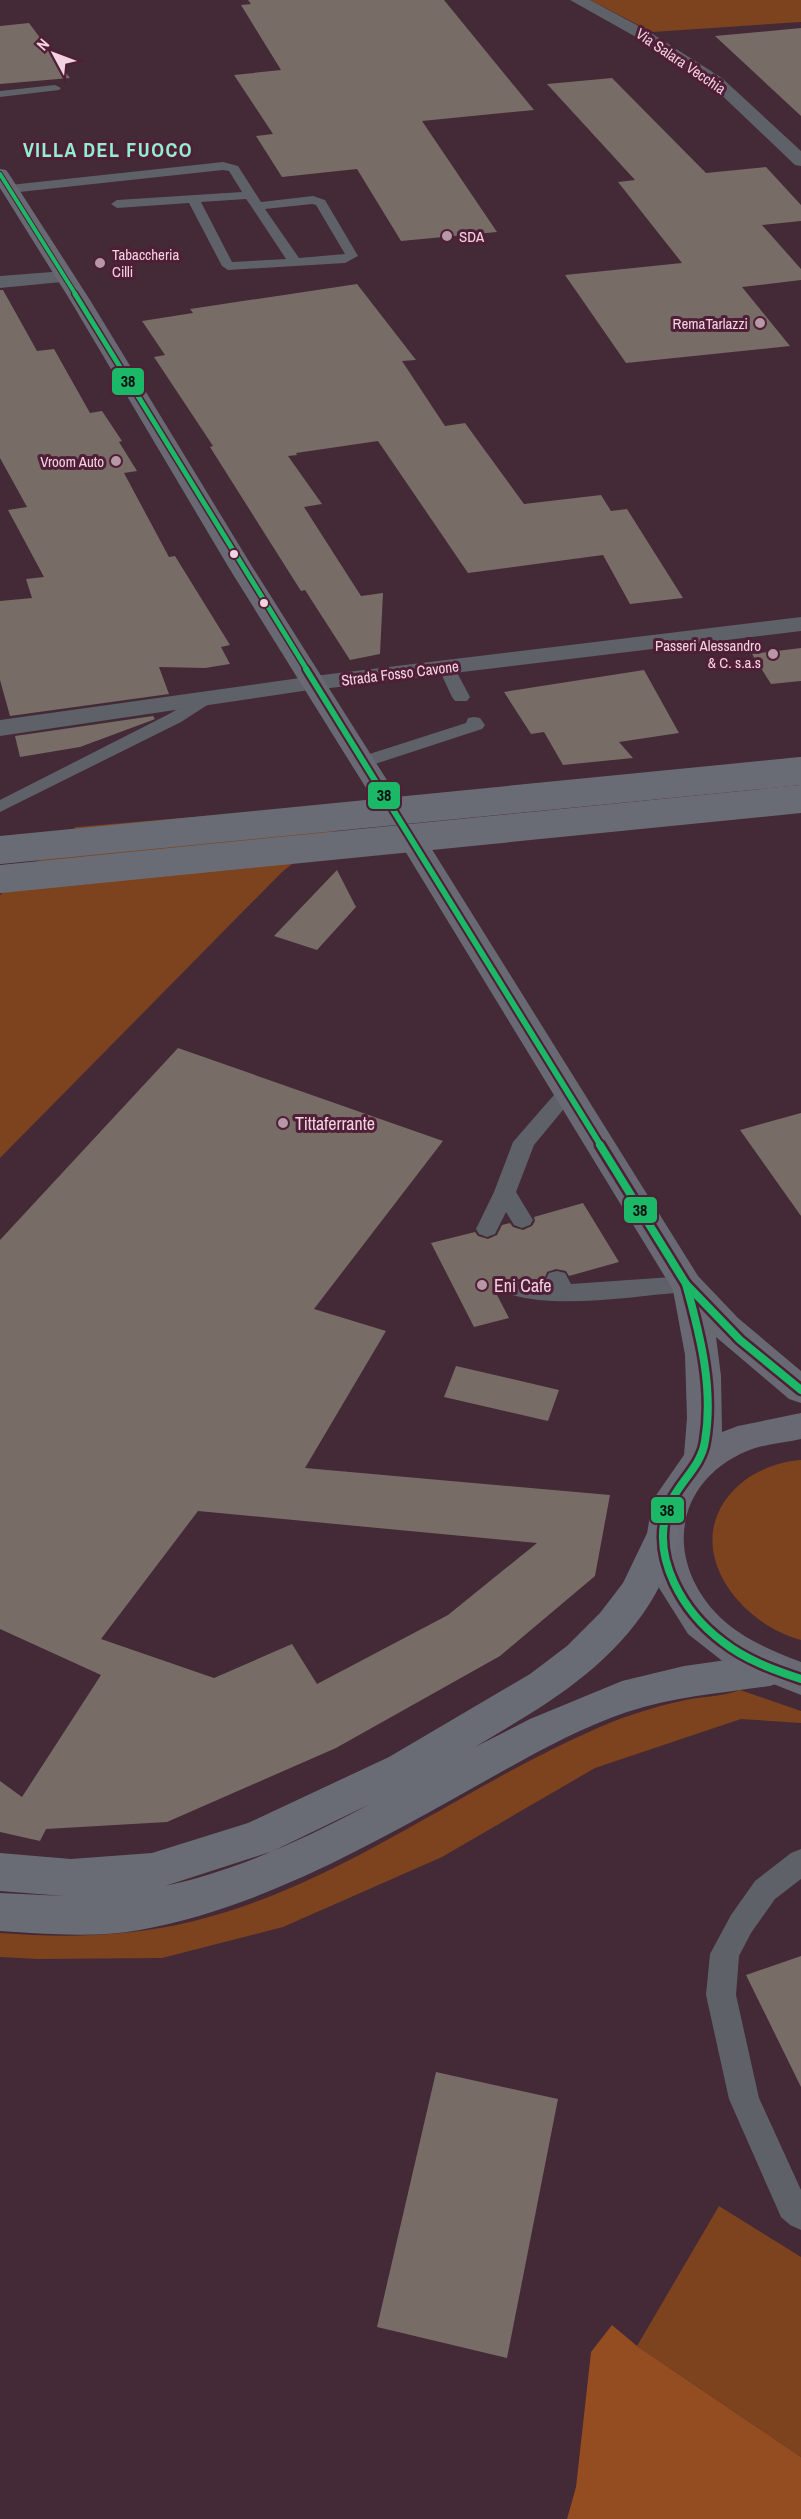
<svg xmlns="http://www.w3.org/2000/svg" width="801" height="2519" font-family="'Archivo Narrow',sans-serif">
<rect width="100%" height="100%" fill="#442937"/>
<!-- green -->
<g fill="#7d421e">
<polygon points="590,0 801,0 801,22 652,32"/>
<polygon points="371,802 282,872 0,1158 0,895 76,827"/>
<path d="M801,1460V1640C731,1621 674,1535 745,1480C760,1469 782,1461 801,1460Z"/>
<path d="M740,1690L801,1711V1723L741,1719L595,1768L442,1857L283,1927L162,1958L38,1959L0,1957V1933C65,1938 130,1937 194,1921C345,1884 470,1780 612,1722C637,1712 665,1704 691,1699C708,1696 724,1696 740,1690Z"/>
<polygon points="719,2206 801,2257 801,2457 637,2346"/>
</g>
<!-- forest -->
<polygon fill="#944d21" points="612,2325 637,2346 801,2457 801,2519 567,2519 576,2487 591,2352"/>
<!-- building -->
<g fill="#776c66" fill-rule="evenodd">
<polygon points="248,0 444,0 534,110 422,121 497,232 401,241 357,169 282,177 256,136 273,134 234,75 281,70 241,5 251,4"/>
<polygon points="29,23 70,78 0,84 0,26"/>
<polygon points="801,28 801,116 715,36"/>
<polygon points="612,78 706,173 766,167 801,205 801,221 762,225 801,269 801,280 742,287 790,346 626,363 565,275 682,263 618,182 635,180 547,84"/>
<polygon points="357,284 416,360 402,361 445,426 465,423 524,504 601,495 611,511 627,509 683,598 630,604 603,555 468,573 378,441 296,453 297,455 288,456 322,504 304,507 361,596 383,593 380,654 350,660 305,590 301,591 210,447 213,446 154,357 165,355 142,321 193,313 190,309"/>
<polygon points="0,290 3,290 37,351 54,349 90,413 102,411 122,441 119,442 137,471 124,473 169,557 175,556 230,645 221,647 230,664 205,668 159,667 169,694 10,716 0,680 0,601 32,598 26,579 44,577 8,510 27,507 0,458"/>
<polygon points="801,648 801,681 771,684 752,654"/>
<polygon points="644,670 679,733 619,742 633,758 563,765 544,732 531,734 504,692"/>
<polygon points="153,716 155,719 150,721 80,747 20,757 15,736"/>
<polygon points="337,870 356,907 317,950 274,936"/>
<path d="M178,1048L443,1141L314,1309L386,1331L305,1468L610,1495L595,1576L500,1656L336,1748L167,1822L46,1829L40,1841L0,1832V1781L22,1797L101,1675L0,1629V1240ZM198,1511L537,1543L448,1615L317,1684L292,1644L214,1678L101,1639Z"/>
<polygon points="801,1113 801,1216 740,1130"/>
<polygon points="583,1203 619,1262 569,1276 566,1271 556,1269 547,1272 544,1280 520,1279 511,1281 507,1288 508,1292 497,1295 509,1318 474,1327 431,1243 475,1232 478,1236 488,1239 497,1235 502,1225 510,1223 513,1227 523,1230 532,1226 535,1221 534,1217"/>
<polygon points="456,1366 559,1390 548,1421 444,1397"/>
<polygon points="801,1956 801,2087 746,1975"/>
<polygon points="436,2072 558,2099 507,2358 377,2327"/>
</g>
<g fill="none" stroke-linecap="round" stroke-linejoin="round">
<!-- service -->
<g fill="#5e6167" fill-rule="evenodd">
<polygon points="55,85 61,88 59,90 0,97 0,91"/>
<path d="M223,162L238,166L261,202L313,196L325,200L358,256L345,263L228,270L222,266L189,203L117,208L111,204L117,200L242,192L229,171L223,170L10,193L4,189L10,185ZM246,199L251,206L286,259L232,262L201,202ZM312,204L316,205L345,254L299,258L265,209Z"/>
<polygon points="446,662 454,667 470,697 467,701 455,701 452,697 438,667"/>
<polygon points="206,693 212,694 215,698 212,702 181,722 0,812 0,800 169,714"/>
<polygon points="474,717 480,718 485,725 482,729 369,766 357,766 354,762 357,758 466,723 468,718"/>
<polygon points="567,1086 574,1088 577,1093 534,1145 516,1192 533,1220 530,1225 522,1228 514,1225 506,1212 495,1234 487,1237 479,1234 476,1229 494,1192 513,1142 560,1088"/>
<path d="M557,1271L565,1273L571,1284L686,1276L694,1278L697,1284L694,1290L686,1292C635,1296 561,1309 512,1295L509,1289L512,1283L520,1281L548,1283L546,1279L549,1273Z"/>
<polygon points="801,1849 801,1879 775,1899 751,1933 739,1956 736,1995 759,2098 801,2190 801,2230 790,2225 781,2217 729,2099 706,1995 710,1954 731,1915 755,1881 791,1853"/>
</g>
<!-- minor -->
<g fill="#5e6167" fill-rule="evenodd">
<polygon points="65,271 72,273 75,277 72,281 0,288 0,276"/>
<polygon points="314,676 323,678 326,683 323,688 0,736 0,720"/>
</g>
<!-- tertiary -->
<g fill="#5e6167" fill-rule="evenodd">
<polygon points="570,0 590,0 648,31 722,78 801,151 801,166 795,165 710,84 636,37"/>
<polygon points="801,617 801,631 314,690 305,688 302,683 305,678 314,676"/>
</g>
<!-- primary -->
<g fill="#686972" fill-rule="evenodd">
<polygon points="0,169 6,170 9,174 90,300 253,568 397,796 393,802 384,804 375,802 371,796 229,568 70,300 0,188"/>
<path d="M419,843L429,845L433,851L698,1276L738,1318L801,1371V1403L789,1399L716,1337L721,1376L722,1432L738,1426L801,1413V1439C784,1443 763,1444 747,1451C676,1481 664,1556 715,1612C738,1637 770,1650 801,1662V1695L730,1667L688,1634L656,1583L646,1541L652,1501L684,1455L687,1418L685,1355L673,1290L405,851L409,845Z"/>
</g>
<!-- trunk -->
<path fill="#6a6c75" fill-rule="evenodd" d="M663,1522L676,1527L681,1537C671,1559 663,1583 650,1603C607,1671 542,1707 475,1747L530,1719L622,1681L684,1666L770,1654L784,1659L789,1670L784,1681L770,1686C722,1693 673,1697 627,1712C566,1733 509,1768 453,1799C354,1854 253,1909 140,1930C95,1938 46,1934 0,1931V1893L64,1896L0,1891V1853L71,1859L152,1853L248,1823L389,1757L530,1674L567,1646L600,1613L623,1583L650,1527ZM368,1805C303,1840 237,1870 165,1886L273,1851Z"/>
<!-- trunk-bridge -->
<g stroke="#6a6c75" stroke-width="28">
<polyline points="0,850 801,771"/>
<polyline points="0,879 801,799"/>
</g>
<!-- bus-1-far3 casing -->
<g stroke="#4f1e37" stroke-width="6">
<polyline id="bus-1-far3" points="0,174 76,295"/>
</g>
<!-- bus-1-far2 casing -->
<g stroke="#4f1e37" stroke-width="8">
<polyline id="bus-1-far2" points="75,294 307,670"/>
</g>
<!-- bus-1-far1 casing -->
<g stroke="#4f1e37" stroke-width="10">
<polyline id="bus-1-far1" points="306,669 601,1146"/>
</g>
<!-- bus-1 casing -->
<g stroke="#4f1e37" stroke-width="13">
<g id="bus-1">
<polyline points="600,1145 686,1284 740,1340 801,1390"/>
<path d="M686,1284C700,1335 714,1388 705,1441C701,1468 677,1483 668,1508C650,1558 684,1613 723,1642C746,1660 774,1670 801,1679"/>
</g>
</g>
<!-- bus-1-far3 -->
<use href="#bus-1-far3" stroke="#1ab867" stroke-width="4"/>
<!-- bus-1-far2 -->
<use href="#bus-1-far2" stroke="#1ab867" stroke-width="5"/>
<!-- bus-1-far1 -->
<use href="#bus-1-far1" stroke="#1ab867" stroke-width="6"/>
<!-- bus-1 -->
<use href="#bus-1" stroke="#1ab867" stroke-width="8"/>
</g>
<!-- markers -->
<g fill="#b698a6" stroke="#4f1e37" stroke-width="2">
<circle cx="447" cy="236" r="6"/>
<circle cx="100" cy="263" r="6"/>
<circle cx="760" cy="323" r="6"/>
<circle cx="116" cy="461" r="6"/>
<circle cx="773" cy="654" r="6"/>
<circle cx="283" cy="1123" r="6"/>
<circle cx="482" cy="1285" r="6"/>
</g>
<g fill="#f4d3e1" stroke="#4f1e37" stroke-width="2">
<circle cx="234" cy="554" r="5"/>
<circle cx="264" cy="603" r="5"/>
</g>
<g text-anchor="middle" dominant-baseline="central" stroke-width="6" stroke-linejoin="round" paint-order="stroke">
<!-- far-street labels -->
<g font-size="15" fill="#f4d3e1" stroke="#4f1e37">
<text transform="translate(681 61) rotate(34)">Via Salara Vecchia</text>
<text transform="translate(400 673) rotate(-7)">Strada Fosso Cavone</text>
</g>
<!-- far-poi labels -->
<g font-size="15" fill="#f4d3e1" stroke="#4f1e37" text-anchor="end">
<text x="459" y="236" text-anchor="start">SDA</text>
<text x="112" y="254" text-anchor="start">Tabaccheria<tspan x="112" dy="17">Cilli</tspan></text>
<text x="748" y="323">RemaTarlazzi</text>
<text x="104" y="461">Vroom Auto</text>
<text x="761" y="645">Passeri Alessandro<tspan x="761" dy="17">&amp; C. s.a.s</tspan></text>
</g>
<!-- poi labels -->
<g font-size="18" fill="#f4d3e1" stroke="#4f1e37" text-anchor="start">
<text x="295" y="1123">Tittaferrante</text>
<text x="494" y="1285">Eni Cafe</text>
</g>
<!-- far-district labels -->
<g font-size="20" font-weight="bold" letter-spacing="1.5" fill="#91efd0" stroke="#4f1e37">
<text x="108" y="149">VILLA DEL FUOCO</text>
</g>
</g>
<g stroke="#4f1e37" stroke-width="2">
<rect x="111" y="367" width="34" height="29" rx="6" fill="#1ab867"/>
<rect x="367" y="781" width="34" height="29" rx="6" fill="#1ab867"/>
<rect x="623" y="1196" width="35" height="28" rx="6" fill="#1ab867"/>
<rect x="650" y="1496" width="35" height="28" rx="6" fill="#1ab867"/>
</g>
<g font-size="16" text-anchor="middle" font-weight="bold" fill="#111">
<text x="128" y="387">38</text>
<text x="384" y="801">38</text>
<text x="640" y="1216">38</text>
<text x="667" y="1516">38</text>
</g>
<!-- north arrow -->
<g transform="translate(54 54) rotate(311)" stroke="#4f1e37" stroke-width="4.5" paint-order="stroke">
<path d="M0-4.5L10 22L0 15L-10 22Z" fill="#f4d3e1"/>
<text y="-9" font-size="16" font-weight="bold" text-anchor="middle" fill="#f4d3e1">N</text>
</g>
</svg>
